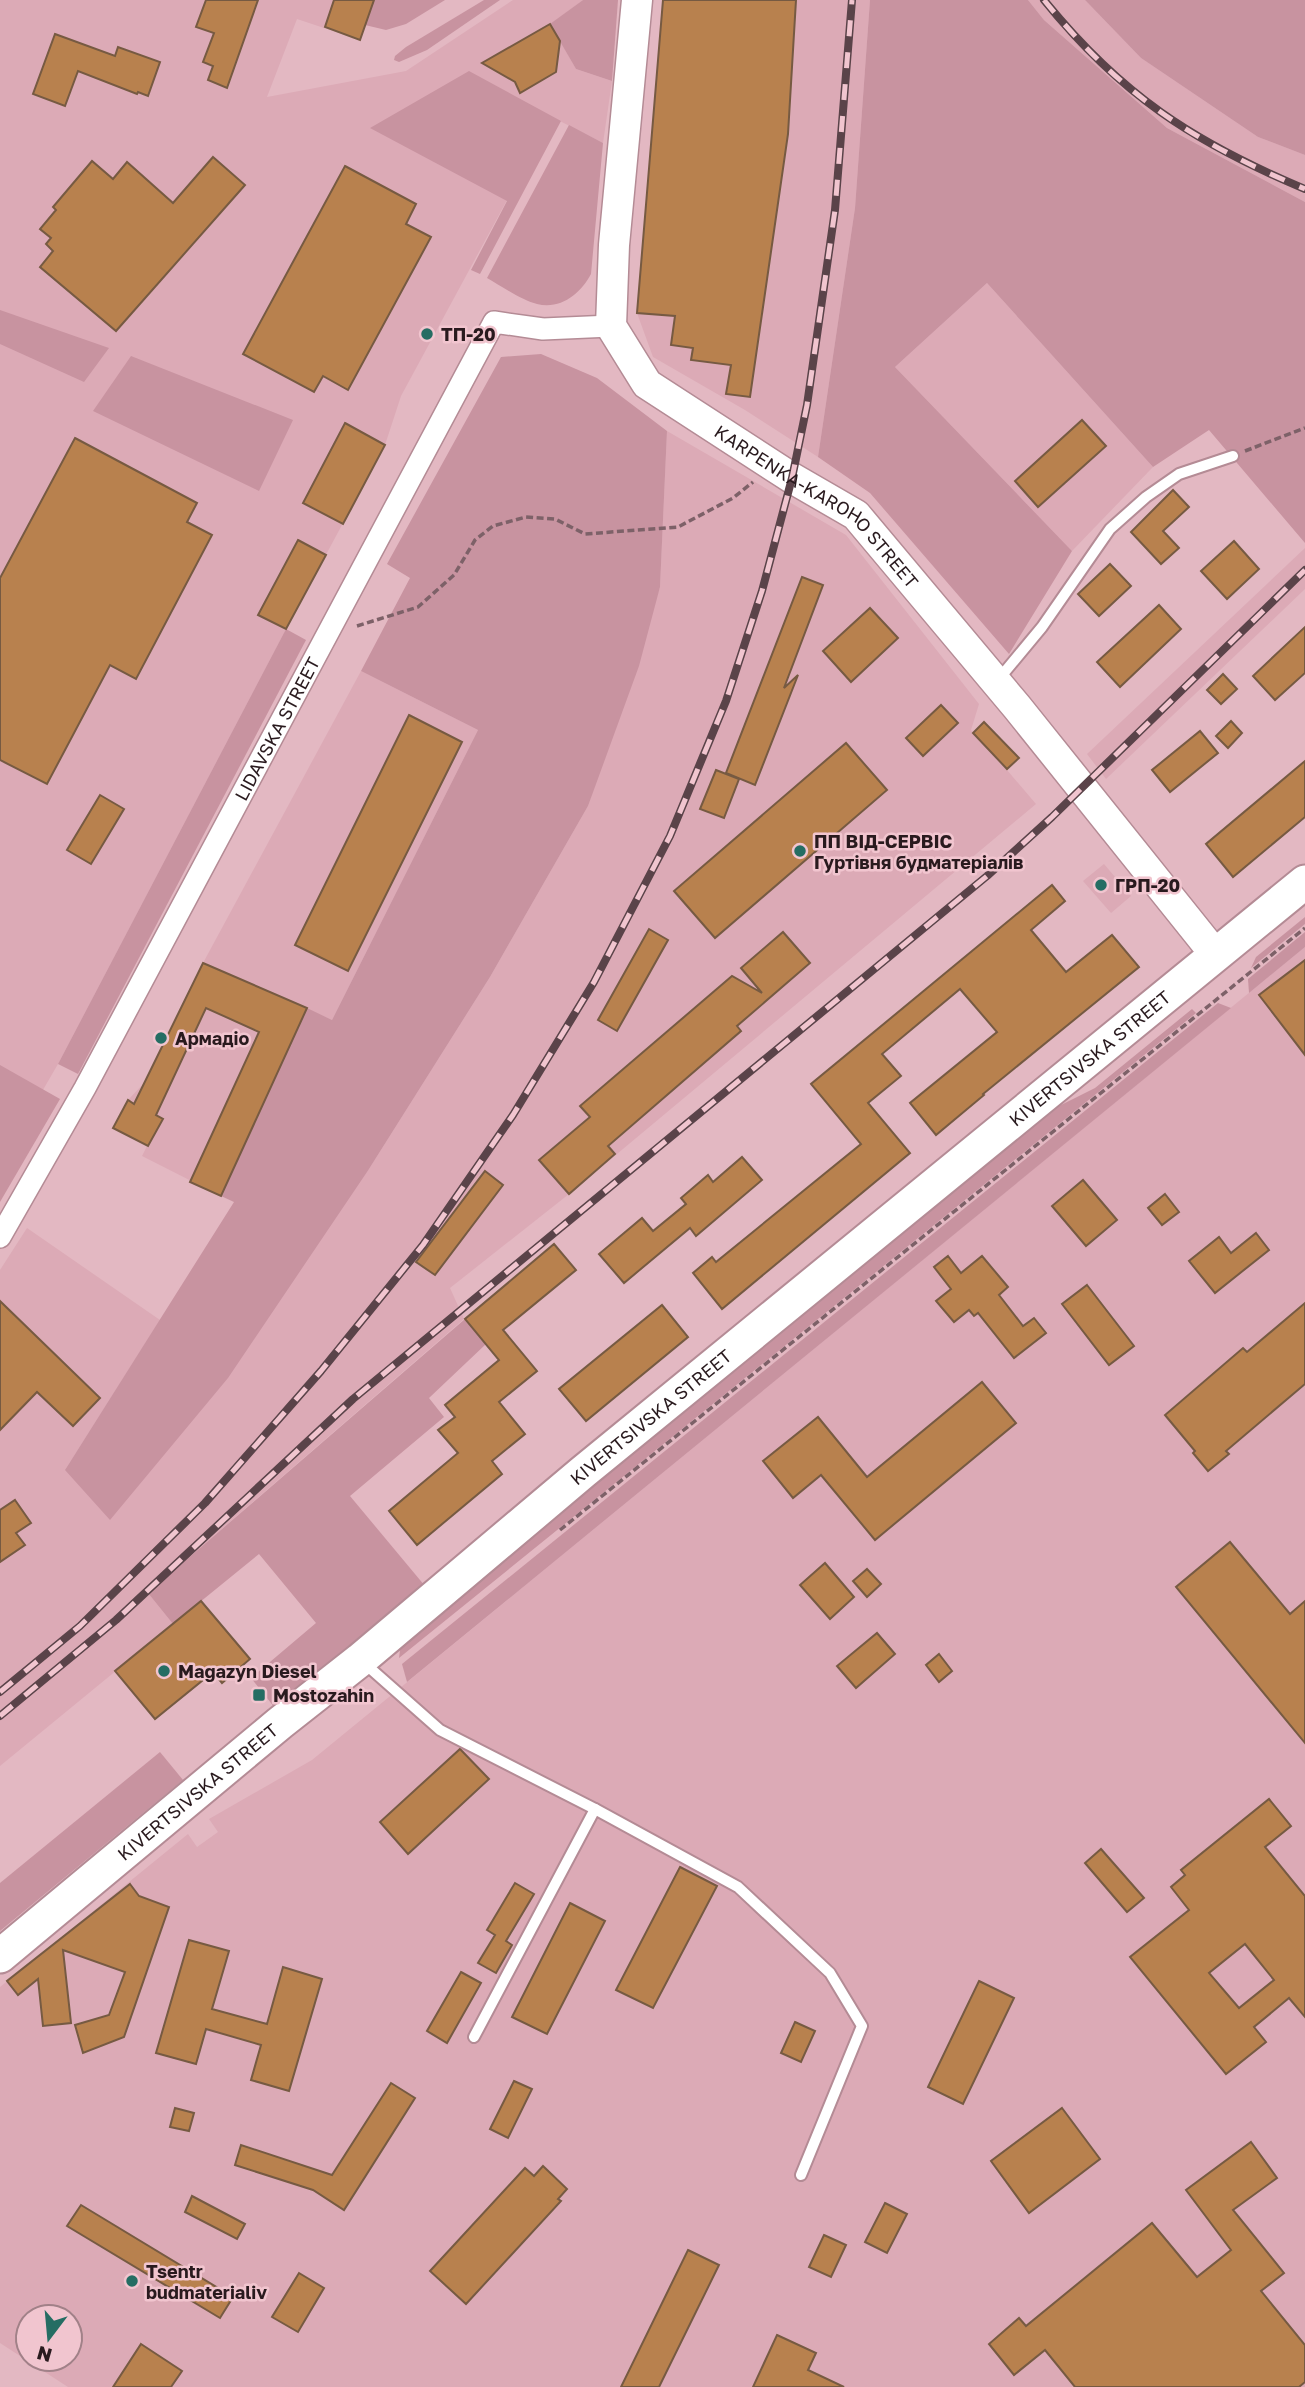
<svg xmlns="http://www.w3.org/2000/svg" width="1305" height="2387" font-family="'Golos Text',sans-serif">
<rect width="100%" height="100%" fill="#e3b8c2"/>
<!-- built -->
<g fill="#dcaab6" fill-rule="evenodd">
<polygon points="0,0 374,0 360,40 297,19 267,97 406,71 513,0 583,0 551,24 576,69 612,81 603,143 552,117 401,396 385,445 286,629 58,1064 0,1164"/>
<polygon points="663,0 870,0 855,208 818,457 745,410 653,357 637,313"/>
<polygon points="1028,0 1085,0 1141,58 1258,137 1305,155 1305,202 1167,128 1044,20"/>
<polygon points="987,283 1153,467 1072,551 895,367"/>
<polygon points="667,431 846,535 979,704 971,730 992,754 1019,758 1007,770 1036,804 569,1194 450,1288 464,1319 148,1593 173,1624 0,1766 0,1270 27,1228 160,1320 65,1470 369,1169 490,977 588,806 660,587"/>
<polygon points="1305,548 1305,589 1106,779 1087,754"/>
<polygon points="361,671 478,730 332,1020 307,1009 221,1196 142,1156 147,1146 113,1128 128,1100 146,1081 203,963"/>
<polygon points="1104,864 1131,896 1111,913 1083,881"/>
<path d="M1305,947V2387H68L0,2343V1987L188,1834L197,1847L218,1832L209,1819L312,1760ZM28,2317H70V2359H28Z"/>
</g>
<!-- green -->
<g fill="#c893a0">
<polygon points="374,0 445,0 406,24 386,30 365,25"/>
<polygon points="484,0 500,0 427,50 399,62 394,60 395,56 406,47"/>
<polygon points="583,0 618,0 612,81 576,69 550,24"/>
<polygon points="870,0 1028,0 1044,20 1167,128 1305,202 1305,543 1209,430 1153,467 987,283 895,367 1072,551 1009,654 870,493 818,457 855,208"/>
<polygon points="1085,0 1305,0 1305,155 1258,137 1141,58"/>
<polygon points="469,71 561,121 480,274 471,270 507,201 370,128"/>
<path d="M569,125L603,143L591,274C581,293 561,310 537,304C523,301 501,286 487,278Z"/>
<polygon points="0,310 109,348 84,382 0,344"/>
<polygon points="541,354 597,378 667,431 660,587 639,666 588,806 490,977 369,1169 228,1378 110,1520 65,1470 234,1202 221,1196 307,1008 332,1020 478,730 361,671 410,578 387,564 501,357"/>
<polygon points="131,356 293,420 259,491 93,411"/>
<polygon points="286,629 306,640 78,1074 58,1064"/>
<polygon points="1305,917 1305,924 1251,968 1256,957"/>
<polygon points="1305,932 1305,947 1249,993 1248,979"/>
<polygon points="1218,1003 1231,1008 407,1682 402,1664"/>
<polygon points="1192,1009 1196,1013 399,1658 401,1642 472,1583 1055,1108 1095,1088"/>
<polygon points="0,1065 60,1099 0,1202"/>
<polygon points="465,1319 486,1344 429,1398 444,1417 350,1496 425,1586 275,1708 251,1678 316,1623 259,1554 173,1624 148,1593"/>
<polygon points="160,1752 183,1780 0,1931 0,1883"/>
</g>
<!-- building -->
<g fill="#b8814e" stroke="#765a42" stroke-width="2" fill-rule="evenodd">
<polygon points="206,0 258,0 227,88 208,80 213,66 203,62 214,33 196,27"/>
<polygon points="334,0 374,0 360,40 325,27"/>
<polygon points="663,0 796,0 788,134 750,397 726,394 731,365 691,360 693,348 671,345 675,316 637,313"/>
<polygon points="550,24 560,41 556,72 520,93 515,82 482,63"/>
<polygon points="55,34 115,56 118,47 160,62 148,96 138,92 137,94 78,71 65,106 33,94"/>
<polygon points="213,157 245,185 116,331 40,267 53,251 46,244 51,238 40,229 56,210 53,207 92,161 113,179 127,162 173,203"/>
<polygon points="345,166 416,204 406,224 431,237 348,390 323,376 314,392 243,354"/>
<polygon points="1082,420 1106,446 1038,507 1015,481"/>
<polygon points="345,423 385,445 343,524 303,503"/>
<polygon points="75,438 197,503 187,522 212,535 136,679 110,665 47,784 0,760 0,578"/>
<polygon points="1173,490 1189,507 1163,531 1179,548 1161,564 1131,532"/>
<polygon points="298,540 326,555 286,629 258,615"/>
<polygon points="1234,541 1259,569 1227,599 1201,571"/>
<polygon points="1110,564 1131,586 1099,616 1078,594"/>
<polygon points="802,577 823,585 784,688 798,675 755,785 726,773"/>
<polygon points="1159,605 1181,629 1120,687 1097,662"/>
<polygon points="870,608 898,638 851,682 823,651"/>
<polygon points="1305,627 1305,673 1275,700 1253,676"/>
<polygon points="1223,674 1237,689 1221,704 1207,690"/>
<polygon points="941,705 958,723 923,756 906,738"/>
<polygon points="409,715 462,742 348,971 295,945"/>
<polygon points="1231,721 1242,733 1228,748 1216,736"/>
<polygon points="984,722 1019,758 1007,769 973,733"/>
<polygon points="1200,731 1218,753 1170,792 1152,770"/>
<polygon points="846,743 887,790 715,938 674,891"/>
<polygon points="1305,761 1305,817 1233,877 1206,844"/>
<polygon points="716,770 739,779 724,818 700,809"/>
<polygon points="100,795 124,809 91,864 67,850"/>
<polygon points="1052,885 1065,901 1031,930 1066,972 1112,935 1139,967 983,1094 984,1095 936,1135 910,1103 997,1032 960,989 882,1054 901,1076 868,1103 910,1153 722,1309 693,1273 712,1257 716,1262 861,1144 811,1084"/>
<polygon points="649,929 668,940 617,1031 598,1020"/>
<polygon points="783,932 810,963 737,1026 741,1031 608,1146 615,1154 569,1194 539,1160 590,1117 580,1106 732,976 762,993 741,968"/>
<polygon points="1305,960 1305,1055 1259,995"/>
<polygon points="203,963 307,1008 221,1196 190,1182 259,1032 206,1008 156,1115 163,1119 148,1146 113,1128 128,1100 134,1104"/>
<polygon points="742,1157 762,1180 696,1236 690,1228 624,1283 599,1254 642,1218 653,1231 686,1204 681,1198 708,1175 713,1182"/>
<polygon points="485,1171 503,1185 435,1275 416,1262"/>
<polygon points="1083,1180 1117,1220 1086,1246 1052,1206"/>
<polygon points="1165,1194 1179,1212 1162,1225 1148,1208"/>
<polygon points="1256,1233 1269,1250 1215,1293 1189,1261 1219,1237 1231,1253"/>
<polygon points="554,1244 576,1270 503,1330 537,1371 499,1402 525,1434 492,1461 502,1474 417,1545 389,1511 458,1453 438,1430 455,1417 445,1405 499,1360 465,1319"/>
<polygon points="948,1256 961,1273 982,1256 1008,1287 999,1295 1023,1326 1034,1318 1046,1333 1014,1358 978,1313 974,1316 969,1310 954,1322 936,1301 951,1289 934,1267"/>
<polygon points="1087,1285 1134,1346 1109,1365 1062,1304"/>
<polygon points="0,1301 100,1398 73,1426 37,1392 0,1430"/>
<polygon points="1305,1303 1305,1384 1226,1451 1229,1454 1208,1471 1193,1453 1195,1451 1165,1415 1243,1348 1247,1352"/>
<polygon points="662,1305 688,1337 586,1421 559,1389"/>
<polygon points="982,1382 1016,1423 875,1540 821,1475 793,1498 763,1461 818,1417 867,1477"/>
<polygon points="15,1500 31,1523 16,1533 25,1545 0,1562 0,1510"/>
<polygon points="1230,1542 1290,1614 1305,1601 1305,1743 1176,1587"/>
<polygon points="825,1563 854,1597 830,1619 800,1585"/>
<polygon points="867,1569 881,1584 867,1597 853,1581"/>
<polygon points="201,1601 250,1659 222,1683 213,1672 155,1719 115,1671"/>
<polygon points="877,1633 895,1654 856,1688 837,1666"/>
<polygon points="939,1654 952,1671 939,1682 926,1665"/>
<polygon points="460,1749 489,1779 408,1854 380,1822"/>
<path d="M1269,1799L1291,1826L1265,1847L1305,1896V2017L1289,1998L1254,2027L1266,2042L1226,2074L1130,1957L1189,1910L1171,1887L1185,1875L1181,1870ZM1245,1944L1274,1980L1239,2008L1209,1973Z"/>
<polygon points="1101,1849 1144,1898 1127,1912 1085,1863"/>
<polygon points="680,1867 717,1886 653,2008 616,1990"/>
<polygon points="515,1883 534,1894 506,1941 512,1945 496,1973 478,1963 495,1935 487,1930"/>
<polygon points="130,1884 139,1896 169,1907 124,2037 83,2053 75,2025 109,2015 125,1972 63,1950 71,2023 43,2026 38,1979 18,1995 7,1981"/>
<polygon points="570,1903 605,1921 547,2034 512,2017"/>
<polygon points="189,1940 229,1951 212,2009 267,2024 283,1967 322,1979 289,2091 251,2080 261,2045 206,2029 196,2064 156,2053"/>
<polygon points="461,1972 481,1983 447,2043 427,2031"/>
<polygon points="979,1981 1014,1998 963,2104 928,2087"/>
<polygon points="795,2022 815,2031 801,2062 781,2053"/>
<polygon points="514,2081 532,2089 508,2138 490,2129"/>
<polygon points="391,2083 415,2098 344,2210 313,2190 235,2165 241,2145 332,2175"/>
<polygon points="175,2108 194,2113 189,2131 170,2127"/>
<polygon points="1062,2108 1100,2159 1029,2213 991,2161"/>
<polygon points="1251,2142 1277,2178 1233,2210 1284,2273 1261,2291 1305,2345 1305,2382 1299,2387 1075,2387 1045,2350 1014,2375 989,2344 1019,2318 1026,2326 1152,2223 1197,2277 1231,2250 1186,2190"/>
<polygon points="543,2166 567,2189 558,2199 561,2201 466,2304 430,2271 525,2168 534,2176"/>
<polygon points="192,2196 245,2224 237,2239 185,2212"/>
<polygon points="885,2203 907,2214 887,2253 865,2242"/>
<polygon points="81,2205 233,2297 220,2318 67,2226"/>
<polygon points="824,2235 846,2245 831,2277 809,2267"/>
<polygon points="688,2250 719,2265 659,2387 621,2387"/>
<polygon points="299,2273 324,2288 298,2332 272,2317"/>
<polygon points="777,2335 816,2353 808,2370 844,2387 753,2387"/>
<polygon points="141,2344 182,2371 171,2387 113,2387"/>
</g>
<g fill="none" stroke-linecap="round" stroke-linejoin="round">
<!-- lane casing -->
<g stroke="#b48b95" stroke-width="14">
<g id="lane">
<polyline points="998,680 1042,627 1110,529 1146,497 1179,474 1233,456"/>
<polyline points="363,1662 440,1730 595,1809 738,1887 830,1973 862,2026 801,2175"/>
<polyline points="474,2037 595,1809"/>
</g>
</g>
<!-- street casing -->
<g stroke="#b48b95" stroke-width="24">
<g id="street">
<path id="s1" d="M0,1237L85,1088L494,322L543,329L611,326"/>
</g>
</g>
<!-- secondary casing -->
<g stroke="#b48b95" stroke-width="33">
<g id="secondary">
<path id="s2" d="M637,0L614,245L611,326L647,384L792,478L856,515L1017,707L1215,954"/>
</g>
</g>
<!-- primary casing -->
<g stroke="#b48b95" stroke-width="37">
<g id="primary">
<path id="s3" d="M0,1956L280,1723L360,1660L583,1472L1305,882"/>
</g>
</g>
<!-- path -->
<g stroke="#7d6168" stroke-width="3.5" stroke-dasharray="7 3.5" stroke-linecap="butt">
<polyline points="1245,451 1305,428"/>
<polyline points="357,626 418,607 454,575 475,540 493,526 526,517 555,519 585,534 678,527 733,498 753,482"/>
<polyline points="560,1530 1305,928"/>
</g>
<!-- lane -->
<use href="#lane" stroke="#fff" stroke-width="10"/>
<!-- street -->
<use href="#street" stroke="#fff" stroke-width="21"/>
<!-- secondary -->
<use href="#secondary" stroke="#fff" stroke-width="30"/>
<!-- primary -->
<use href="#primary" stroke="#fff" stroke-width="33"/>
<!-- rail casing -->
<g stroke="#5a4349" stroke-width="8">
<g id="rail">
<path d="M1044,0C1121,95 1193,142 1305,189"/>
<polyline points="0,1692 80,1626 205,1503 321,1371 423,1245 513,1115 594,982 670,836 726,701 762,591 792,478 807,405 835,210 852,0"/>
<polyline points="0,1716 116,1620 353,1399 987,876 1052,817 1305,570"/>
</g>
</g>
<!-- rail -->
<use href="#rail" stroke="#f1c5cf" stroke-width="5" stroke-dasharray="16" stroke-linecap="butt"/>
</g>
<!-- markers -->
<g fill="#256d63" stroke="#f1c5cf" stroke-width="2.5">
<circle cx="427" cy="334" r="7"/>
<circle cx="800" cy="851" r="7"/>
<circle cx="1101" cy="885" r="7"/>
<circle cx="161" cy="1038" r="7"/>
<circle cx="164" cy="1671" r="7"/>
<rect x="252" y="1688" width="14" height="14" rx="3.5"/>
<circle cx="132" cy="2281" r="7"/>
</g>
<g text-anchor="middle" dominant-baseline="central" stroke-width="5" stroke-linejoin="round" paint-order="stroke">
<!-- poi labels -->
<g font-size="18" font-weight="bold" fill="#291a1e" stroke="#f1c5cf" text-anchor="start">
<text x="441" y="334">ТП-20</text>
<text x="814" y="841">ПП ВІД-СЕРВІС<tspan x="814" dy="21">Гуртівня будматеріалів</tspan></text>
<text x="1115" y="885">ГРП-20</text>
<text x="175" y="1038">Армадіо</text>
<text x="178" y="1671">Magazyn Diesel</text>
<text x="273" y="1695">Mostozahin</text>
<text x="146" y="2271">Tsentr<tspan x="146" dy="21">budmaterialiv</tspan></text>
</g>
<!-- street labels -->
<g font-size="18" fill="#291a1e" stroke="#f1c5cf">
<text stroke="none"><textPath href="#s2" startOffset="606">KARPENKA-KAROHO STREET</textPath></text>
<text stroke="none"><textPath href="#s1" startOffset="579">LIDAVSKA STREET</textPath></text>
<text stroke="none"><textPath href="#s3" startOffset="1412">KIVERTSIVSKA STREET</textPath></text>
<text stroke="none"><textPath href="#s3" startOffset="845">KIVERTSIVSKA STREET</textPath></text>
<text stroke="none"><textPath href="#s3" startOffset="257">KIVERTSIVSKA STREET</textPath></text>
</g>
</g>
<!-- north arrow -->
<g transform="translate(49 2338) rotate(196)"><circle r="33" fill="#f1c5cf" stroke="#a18188" stroke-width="2"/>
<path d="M0-5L12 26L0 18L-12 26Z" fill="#256d63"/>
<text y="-10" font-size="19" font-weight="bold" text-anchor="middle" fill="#291a1e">N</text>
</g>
</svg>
